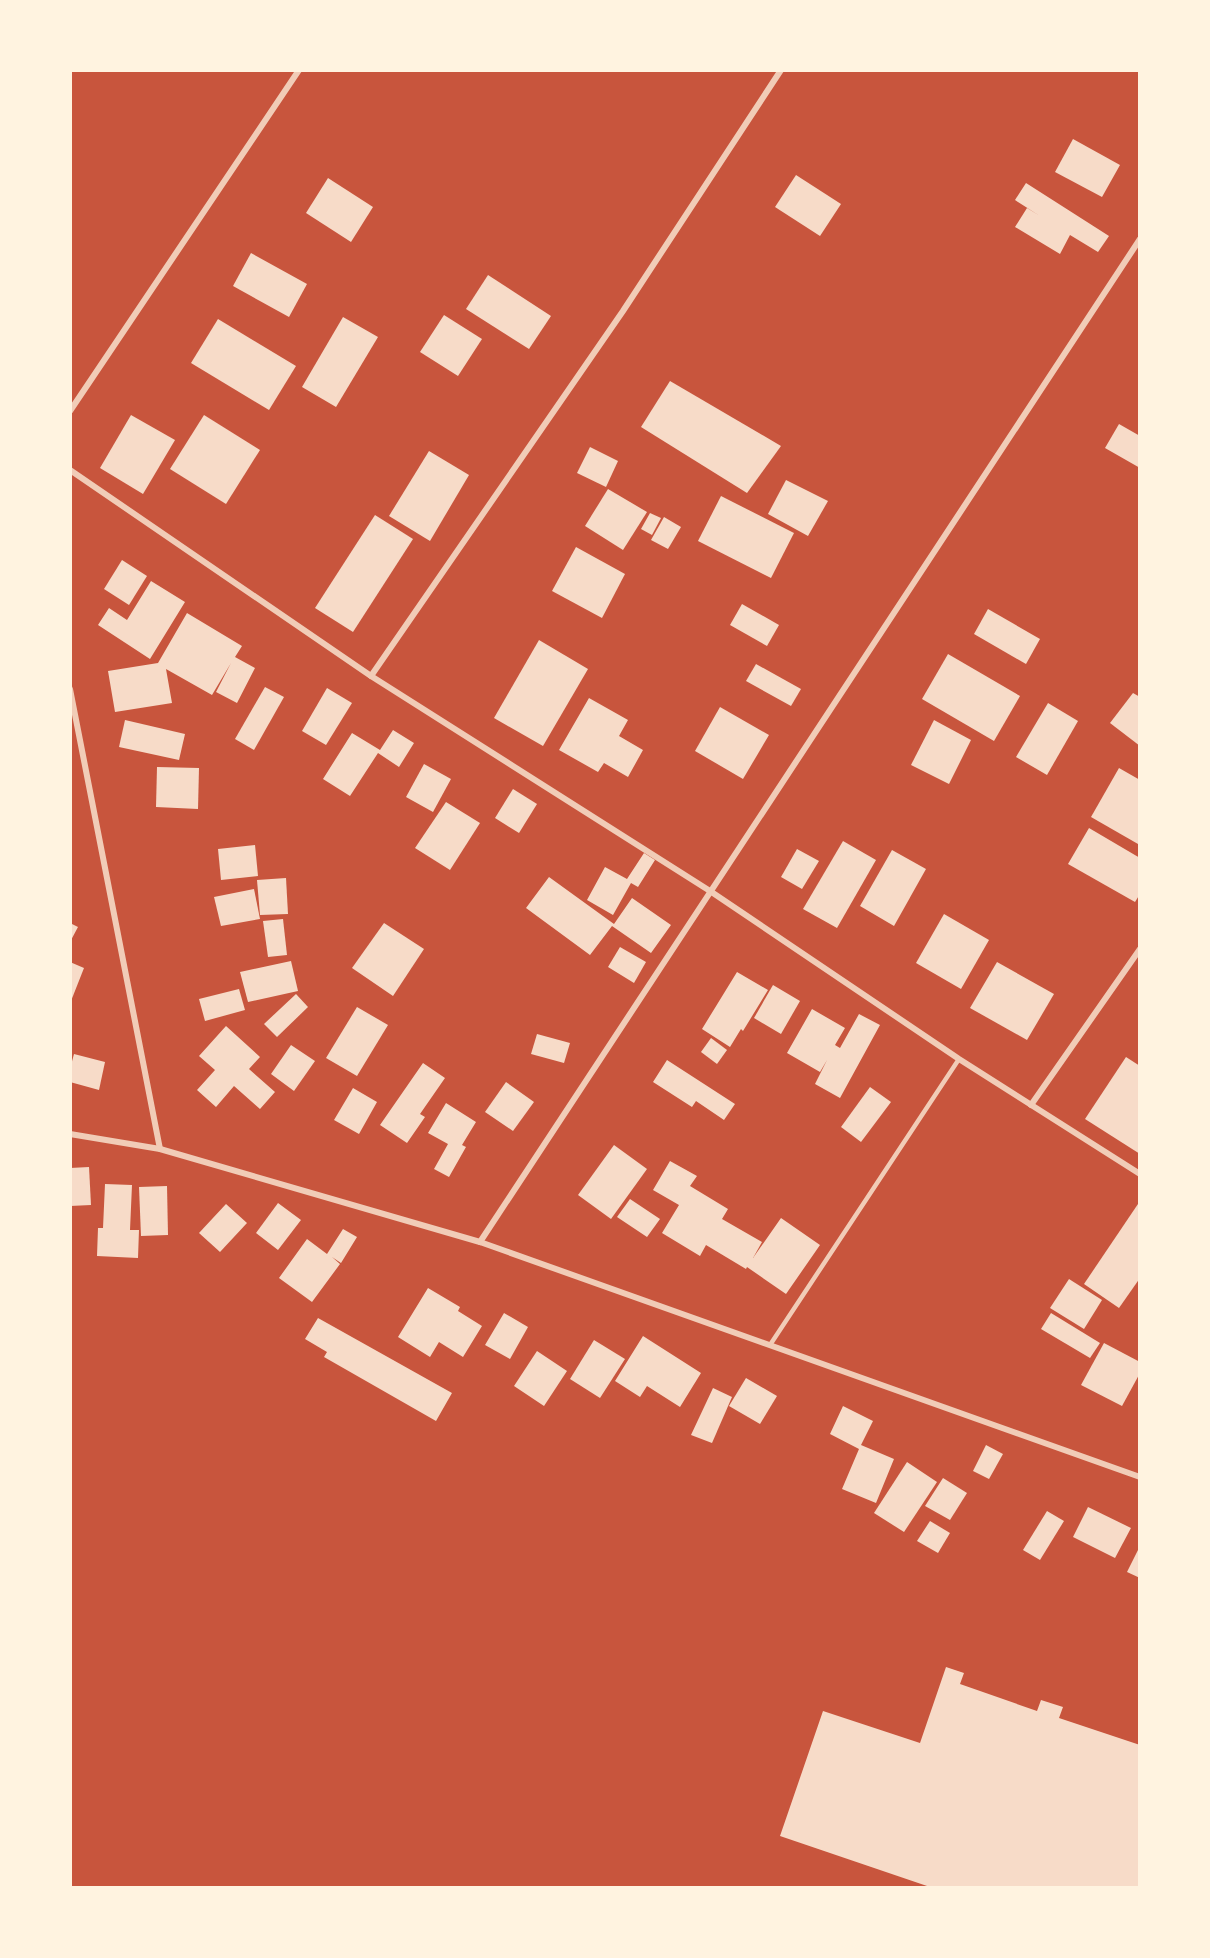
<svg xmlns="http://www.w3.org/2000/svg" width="1210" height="1958" font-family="'Source Sans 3',sans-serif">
<rect width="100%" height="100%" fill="#c8553d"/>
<!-- building -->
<g fill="#f7dbc8">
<polygon points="1073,139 1120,165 1102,197 1055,172"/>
<polygon points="796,175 841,204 820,236 775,207"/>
<polygon points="328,178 373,207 351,242 306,213"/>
<polygon points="1026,183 1109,236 1098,252 1070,235 1060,254 1015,227 1027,208 1040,216 1015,200"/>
<polygon points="251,253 307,284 289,317 233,286"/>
<polygon points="488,275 551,316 529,349 466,309"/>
<polygon points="444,315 482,339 458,376 420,352"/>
<polygon points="343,317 378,337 336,407 302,387"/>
<polygon points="218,319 296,366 269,410 191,363"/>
<polygon points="670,381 781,446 747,493 641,427"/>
<polygon points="131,415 175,440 143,494 100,468"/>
<polygon points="204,415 260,450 226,504 170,469"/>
<polygon points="1119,424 1140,436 1140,468 1105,448"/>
<polygon points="590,447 618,461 606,487 577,473"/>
<polygon points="429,451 469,475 430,541 389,516"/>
<polygon points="786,480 828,501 808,536 768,514"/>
<polygon points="608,489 647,512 623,550 585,526"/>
<polygon points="721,496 794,533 771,578 698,541"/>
<polygon points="650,513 661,518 652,535 641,529"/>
<polygon points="375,515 413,539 353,632 315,608"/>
<polygon points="664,517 681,527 668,549 651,540"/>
<polygon points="576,547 625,574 602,618 552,591"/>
<polygon points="122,560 147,576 129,605 104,589"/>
<polygon points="151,581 185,602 150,659 98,625 109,608 127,620"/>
<polygon points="742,604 779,625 767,646 730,625"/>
<polygon points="988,609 1040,639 1026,664 974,634"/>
<polygon points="187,613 242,646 235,657 255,668 237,703 216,692 231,663 212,695 166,669 172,703 115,712 108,671 158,663"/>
<polygon points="539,640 588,669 543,746 494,718"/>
<polygon points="948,654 1020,696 994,741 922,699"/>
<polygon points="756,664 801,689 791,706 746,681"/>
<polygon points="265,687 284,697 254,750 235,739"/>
<polygon points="327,688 352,703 326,745 302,731"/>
<polygon points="1133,693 1140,697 1140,746 1110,723"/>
<polygon points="589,698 628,720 619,736 643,750 628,777 604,763 598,772 559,750"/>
<polygon points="1048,703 1078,721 1047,775 1016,757"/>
<polygon points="720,707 769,735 743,779 695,751"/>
<polygon points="125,720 185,734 179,760 119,747"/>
<polygon points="934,720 971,740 949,784 911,765"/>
<polygon points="393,730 414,743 399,767 378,753 350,796 323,779 352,733 380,750"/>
<polygon points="424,764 451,779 433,812 406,797"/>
<polygon points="157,767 199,768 198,809 156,807"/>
<polygon points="1119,768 1140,780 1138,844 1091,817"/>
<polygon points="513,789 537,804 519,833 495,818"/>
<polygon points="446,802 480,823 450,870 415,848"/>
<polygon points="1089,828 1140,858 1140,894 1135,902 1068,864"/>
<polygon points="843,841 876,860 837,928 803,909"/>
<polygon points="255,845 258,876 221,880 218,849"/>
<polygon points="797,849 819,861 802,889 781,877"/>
<polygon points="892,850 926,869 894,926 860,906"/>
<polygon points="644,853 655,860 638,887 631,883 613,915 587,900 605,867 627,879"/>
<polygon points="549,877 614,924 632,898 671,925 651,953 612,926 590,955 526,908"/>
<polygon points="286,878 288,914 260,915 257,880"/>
<polygon points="254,889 260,919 221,926 214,897"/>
<polygon points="944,914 989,940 961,989 916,963"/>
<polygon points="283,919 287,955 268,957 263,921"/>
<polygon points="70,923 78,927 70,942"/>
<polygon points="384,923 424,949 393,996 352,968"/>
<polygon points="620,947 646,962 634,983 608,967"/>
<polygon points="291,961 298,991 248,1002 240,972"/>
<polygon points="70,962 84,968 71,1001 70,1001"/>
<polygon points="997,962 1054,994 1027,1040 970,1008"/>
<polygon points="737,972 768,990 743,1031 741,1029 730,1047 702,1029"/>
<polygon points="773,985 800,1001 781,1034 754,1018"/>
<polygon points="239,989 245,1010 205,1021 199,999"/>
<polygon points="296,994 308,1007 277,1037 264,1024"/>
<polygon points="357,1007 388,1025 357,1076 326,1058"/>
<polygon points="812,1009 845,1028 835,1045 840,1048 859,1014 880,1025 840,1098 815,1084 827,1060 820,1072 787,1053"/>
<polygon points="226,1026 260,1057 249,1069 275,1092 260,1109 234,1086 216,1107 197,1090 215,1070 199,1056"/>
<polygon points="537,1034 570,1043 564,1063 531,1054"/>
<polygon points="711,1038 727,1050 717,1064 701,1052"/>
<polygon points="291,1045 315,1061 294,1091 271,1074"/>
<polygon points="74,1054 105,1062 99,1090 70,1082 70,1069"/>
<polygon points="1126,1057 1140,1066 1140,1154 1085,1119"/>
<polygon points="667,1060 735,1104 724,1120 696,1101 692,1107 653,1082"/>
<polygon points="423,1063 445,1078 420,1114 425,1117 407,1143 380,1125"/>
<polygon points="506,1082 534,1102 513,1131 485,1112"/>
<polygon points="870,1087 891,1102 861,1142 841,1127"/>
<polygon points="353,1088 377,1102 359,1134 334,1120"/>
<polygon points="446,1103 476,1122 462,1145 466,1147 449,1177 434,1169 448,1144 428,1133"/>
<polygon points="614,1145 647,1169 611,1219 578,1195"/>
<polygon points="670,1161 697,1176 690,1186 728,1209 722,1219 762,1242 753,1258 781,1218 820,1245 786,1294 747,1267 746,1269 706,1245 700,1256 662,1233 679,1205 653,1190"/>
<polygon points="89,1167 91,1205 70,1206 70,1168"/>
<polygon points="105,1184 132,1185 130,1230 139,1230 138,1258 97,1256 98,1228 103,1228"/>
<polygon points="167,1186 168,1235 141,1236 139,1187"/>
<polygon points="630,1199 660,1219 647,1237 617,1217"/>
<polygon points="1140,1201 1140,1278 1119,1308 1084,1284"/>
<polygon points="278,1203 301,1220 278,1250 256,1233"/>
<polygon points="226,1204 247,1223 220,1252 199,1233"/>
<polygon points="343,1229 357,1237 341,1263 332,1257 340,1264 312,1302 279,1278 307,1239 327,1254"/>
<polygon points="1069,1279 1102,1300 1084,1329 1050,1308"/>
<polygon points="428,1288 460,1307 458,1311 482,1326 463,1357 439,1342 430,1357 398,1337"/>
<polygon points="504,1313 528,1327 510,1359 485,1345"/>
<polygon points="1051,1313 1100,1343 1090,1358 1041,1329"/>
<polygon points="318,1318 452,1393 436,1421 324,1357 327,1352 305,1339"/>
<polygon points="643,1336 701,1373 680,1407 647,1386 640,1397 615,1381"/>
<polygon points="594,1340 625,1359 600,1398 570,1379"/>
<polygon points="1104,1343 1140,1362 1140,1373 1122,1406 1081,1385"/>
<polygon points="537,1351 567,1371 544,1406 514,1386"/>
<polygon points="746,1378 777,1396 760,1424 729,1406"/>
<polygon points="713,1388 732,1397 712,1443 691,1435"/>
<polygon points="843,1406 873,1421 861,1445 894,1459 876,1503 842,1489 859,1449 830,1434"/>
<polygon points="986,1445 1003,1454 989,1479 973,1471"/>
<polygon points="907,1462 937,1482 904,1532 874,1513"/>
<polygon points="943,1478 967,1493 950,1520 925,1506"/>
<polygon points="1088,1507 1131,1528 1115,1558 1073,1537"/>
<polygon points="1047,1511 1064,1521 1040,1560 1023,1550"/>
<polygon points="930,1521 950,1533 938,1553 917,1541"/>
<polygon points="1140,1546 1140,1578 1127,1572"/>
<polygon points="946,1667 964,1673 960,1684 1037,1711 1041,1700 1063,1707 1059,1718 1140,1745 1140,1887 930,1887 780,1836 823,1711 920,1743"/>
</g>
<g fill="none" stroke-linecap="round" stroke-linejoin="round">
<!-- service -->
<polyline stroke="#f1ccb7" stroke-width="4.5" points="770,1345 959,1059"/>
<!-- minor -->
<g stroke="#f1ccb7" stroke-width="6">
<polyline points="70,411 299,70"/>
<polyline points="70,470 371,676 710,891 959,1059 1140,1174"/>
<polyline points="371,676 623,311 781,70"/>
<polyline points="70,689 160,1149"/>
<polyline points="1031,1105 1140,949"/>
<polyline points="70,1134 160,1149 480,1242 1140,1477"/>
<polyline points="480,1242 1140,239"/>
</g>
</g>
<!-- border -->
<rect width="1210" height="1958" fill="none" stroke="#fff3e0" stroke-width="144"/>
</svg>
